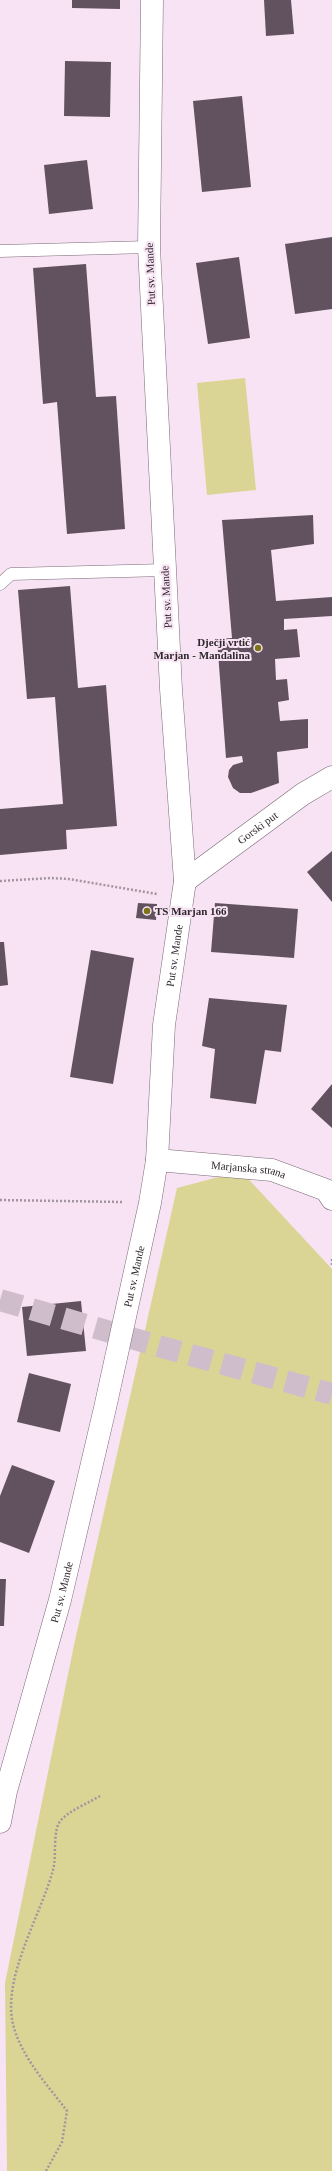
<svg xmlns="http://www.w3.org/2000/svg" width="332" height="2171" font-family="Georgia,serif">
<rect width="100%" height="100%" fill="#f7e3f3"/>
<!-- green -->
<g fill="#dbd595">
<polygon points="245,378 256,490 207,495 197,383"/>
<polygon points="241,1171 332,1269 332,2171 7,2171 5,1983 74,1645 177,1188"/>
</g>
<!-- building -->
<g fill="#625260">
<polygon points="72,0 120,0 120,9 72,8"/>
<polygon points="264,0 291,0 294,34 266,36"/>
<polygon points="65,61 111,62 110,117 64,116"/>
<polygon points="242,96 251,187 202,192 193,101"/>
<polygon points="87,160 93,209 49,214 44,165"/>
<polygon points="332,237 332,309 295,314 285,244"/>
<polygon points="239,257 250,338 208,344 196,263"/>
<polygon points="86,264 96,397 116,396 125,529 67,534 57,402 43,404 33,268"/>
<polygon points="313,515 314,544 271,550 276,601 332,597 332,616 284,619 284,630 297,629 300,657 275,659 276,680 287,679 289,700 278,702 280,721 308,719 308,748 277,752 279,783 251,793 240,793 233,788 228,777 229,770 233,765 243,762 242,756 226,758 217,639 232,638 222,520"/>
<polygon points="70,586 78,688 106,685 117,826 66,830 67,849 0,855 0,809 63,804 55,697 27,699 18,590"/>
<polygon points="332,851 332,902 307,872"/>
<polygon points="138,903 157,904 156,920 136,918"/>
<polygon points="215,903 298,909 294,958 211,952"/>
<polygon points="0,942 4,942 8,985 0,986"/>
<polygon points="91,950 134,958 113,1084 70,1077"/>
<polygon points="209,998 287,1005 281,1052 265,1050 256,1104 210,1098 215,1049 202,1046"/>
<polygon points="332,1084 332,1128 311,1109"/>
<polygon points="81,1301 86,1351 27,1356 22,1307"/>
<polygon points="29,1373 71,1384 60,1432 17,1422"/>
<polygon points="12,1465 55,1481 29,1553 0,1542 0,1496"/>
<polygon points="0,1579 6,1579 4,1626 0,1626"/>
</g>
<g fill="none" stroke-linecap="round" stroke-linejoin="round">
<!-- secondary-tunnel -->
<polyline stroke="#cfbdcb" stroke-width="22" stroke-dasharray="22 11" stroke-linecap="butt" points="0,1300 169,1349 332,1394"/>
<!-- service casing -->
<g stroke="#7a6a77" stroke-width="13">
<g id="service">
<polyline points="0,251 149,247"/>
<polyline points="0,584 11,574 165,570"/>
</g>
</g>
<!-- minor casing -->
<g stroke="#7a6a77" stroke-width="23">
<g id="minor">
<path id="s1" d="M185,881L303,794L332,777"/>
<path id="s2" d="M157,1160L272,1170L326,1190L332,1199"/>
<path id="s3" d="M0,1822L6,1791L60,1600L105,1408L150,1203L157,1160L164,1025L185,881L171,689L149,247L152,0"/>
</g>
</g>
<!-- path -->
<g stroke="#a395a0" stroke-width="2.5" stroke-dasharray="2 2" stroke-linecap="butt">
<polyline points="0,881 51,878 69,879 157,894"/>
<polyline points="0,1200 123,1202"/>
<polyline points="332,1259 332,1267"/>
<path d="M46,2171L62,2142L67,2111C47,2084 21,2057 13,2024C2,1977 41,1915 53,1870C57,1856 52,1830 61,1820C69,1811 90,1802 100,1796"/>
</g>
<!-- service -->
<use href="#service" stroke="#fff" stroke-width="12"/>
<!-- minor -->
<use href="#minor" stroke="#fff" stroke-width="22"/>
</g>
<!-- markers -->
<g fill="#7e7417" stroke="#f7e3f3" stroke-width="1.5">
<circle cx="258" cy="648" r="4"/>
<circle cx="147" cy="911" r="4"/>
</g>
<g text-anchor="middle" dominant-baseline="central" stroke-width="4" stroke-linejoin="round" paint-order="stroke">
<!-- street labels -->
<g font-size="11" fill="#2e272d" stroke="#f7e3f3">
<text transform="translate(150 274) rotate(-92)">Put sv. Mande</text>
<text transform="translate(166 597) rotate(-93)">Put sv. Mande</text>
<text stroke="none"><textPath href="#s1" startOffset="90">Gorski put</textPath></text>
<text stroke="none"><textPath href="#s3" startOffset="886">Put sv. Mande</textPath></text>
<text stroke="none"><textPath href="#s2" startOffset="92">Marjanska strana</textPath></text>
<text stroke="none"><textPath href="#s3" startOffset="562">Put sv. Mande</textPath></text>
<text stroke="none"><textPath href="#s3" startOffset="238">Put sv. Mande</textPath></text>
</g>
<!-- poi labels -->
<g font-size="11" font-weight="bold" fill="#2e272d" stroke="#f7e3f3" text-anchor="end">
<text x="250" y="642">Dječji vrtić<tspan x="250" dy="13">Marjan - Mandalina</tspan></text>
<text x="155" y="911" text-anchor="start">TS Marjan 166</text>
</g>
</g>
</svg>
